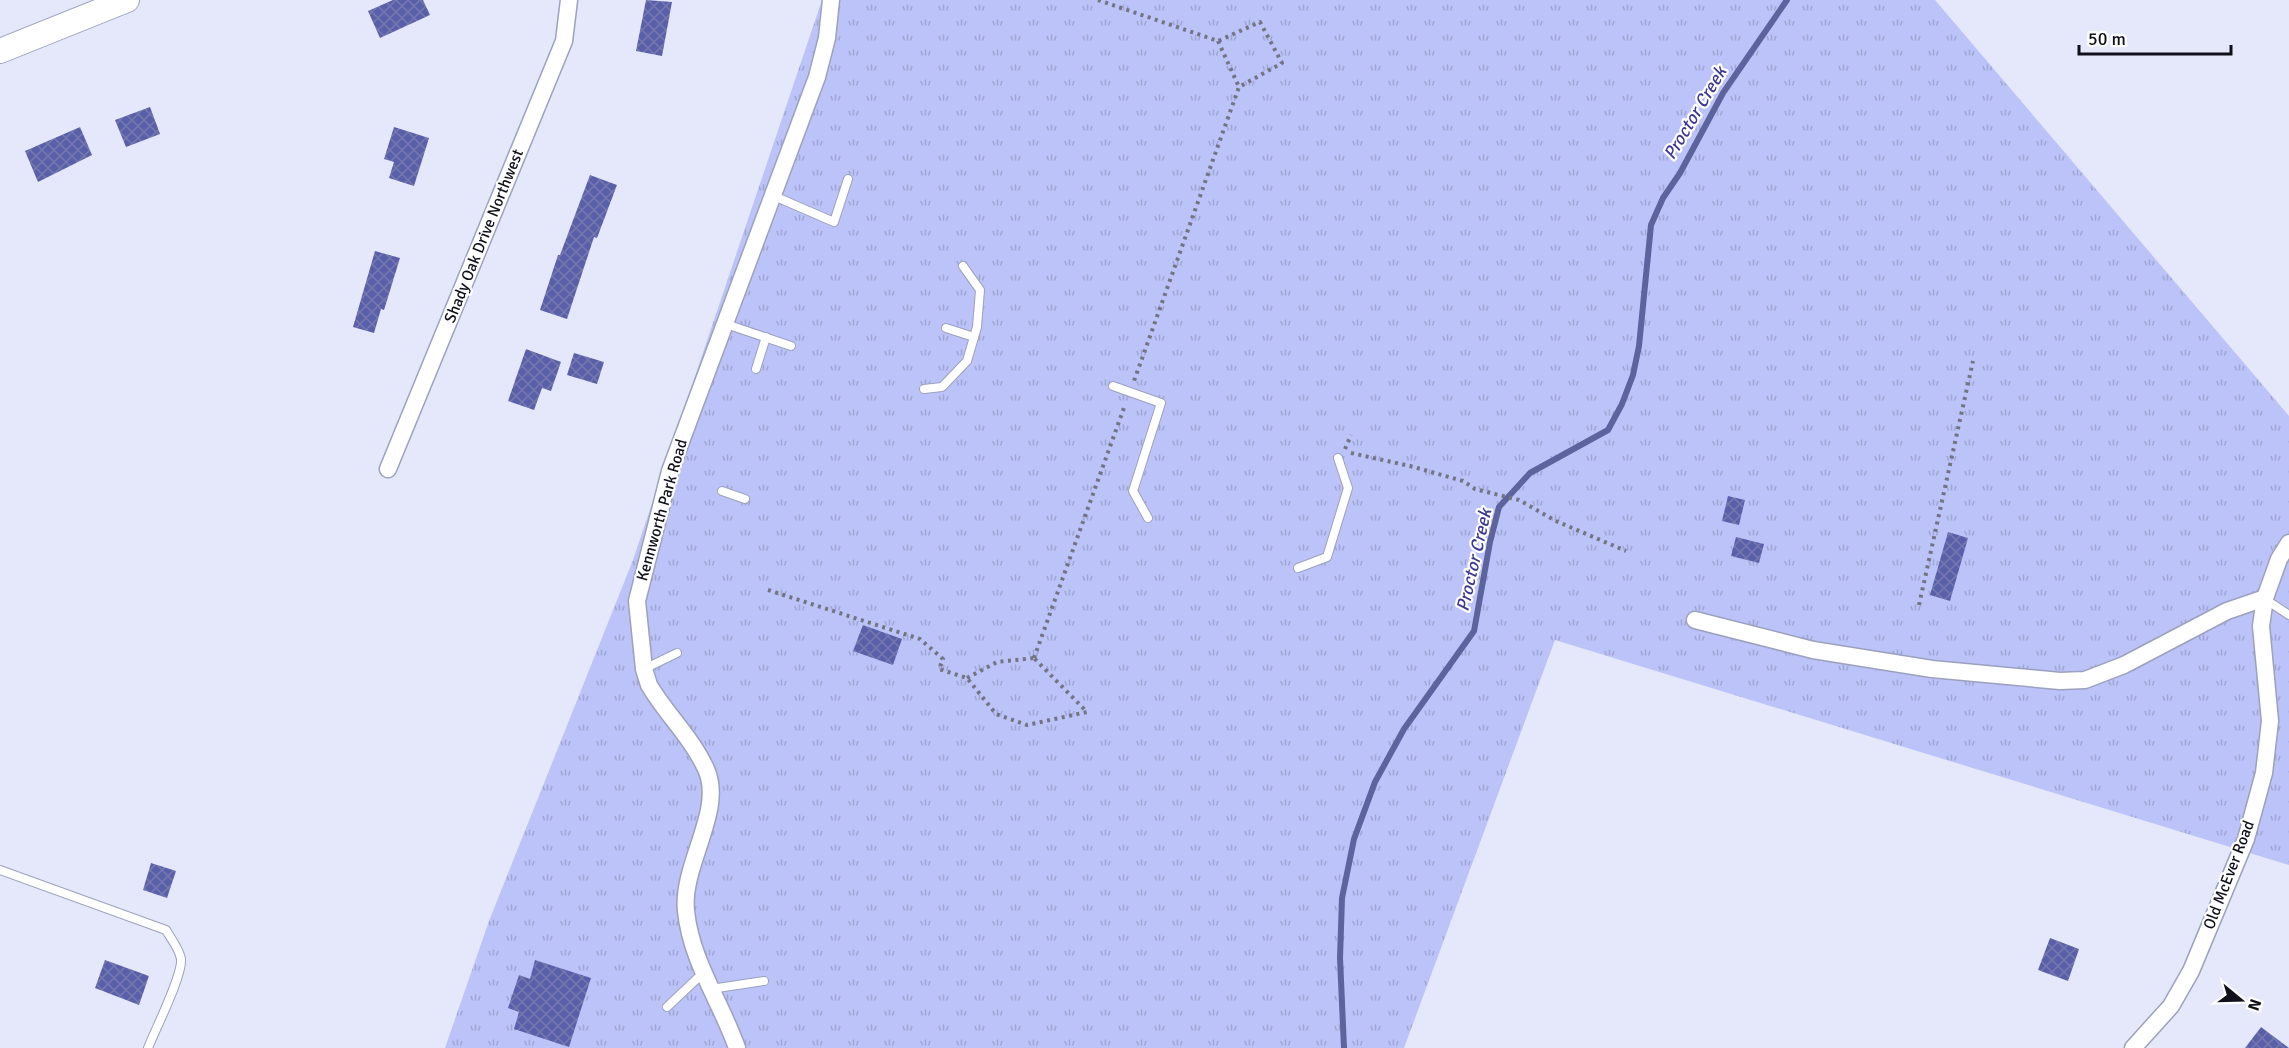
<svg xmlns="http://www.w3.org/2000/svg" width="2289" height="1048" font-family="Signika,sans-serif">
<defs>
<pattern id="park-tufts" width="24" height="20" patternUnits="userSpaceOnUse" patternTransform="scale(1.5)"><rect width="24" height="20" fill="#bbc3f8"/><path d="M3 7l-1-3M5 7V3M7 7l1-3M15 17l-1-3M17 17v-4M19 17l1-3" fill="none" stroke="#a0a6d4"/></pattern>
<pattern id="building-cross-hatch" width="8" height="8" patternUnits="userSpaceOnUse" patternTransform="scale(1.5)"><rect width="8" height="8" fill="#5a5fa9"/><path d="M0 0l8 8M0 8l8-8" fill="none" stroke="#7679ae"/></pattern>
</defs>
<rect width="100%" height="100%" fill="#e5e8fa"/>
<!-- park -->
<polygon fill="url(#park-tufts)" points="822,0 1935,0 2289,416 2289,865 1555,640 1404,1048 445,1048 489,921 633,560"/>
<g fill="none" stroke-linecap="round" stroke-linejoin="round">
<!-- stream -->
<polyline stroke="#5d639c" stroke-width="6" points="1344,1048 1340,958 1342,898 1354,839 1375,782 1404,729 1474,631 1490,542 1499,507 1530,473 1608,430 1622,404 1633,375 1639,346 1651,225 1663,198 1680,173 1723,93 1787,0"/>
</g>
<!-- building -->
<g fill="url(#building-cross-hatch)">
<polygon points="393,0 423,0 430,15 380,38 368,11"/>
<polygon points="646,0 672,2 662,56 636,51"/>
<polygon points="150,107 160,134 126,147 115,120"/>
<polygon points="80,127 92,155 38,182 25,151"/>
<polygon points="394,127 429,138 414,186 389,178 394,162 384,159"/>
<polygon points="590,175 617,185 597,238 594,237 567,319 540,310 558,255 560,255"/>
<polygon points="375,251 400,258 384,310 381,309 374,333 353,327"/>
<polygon points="526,349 561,362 551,391 542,388 534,410 508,401"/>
<polygon points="574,353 604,362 597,384 567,375"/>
<polygon points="1728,496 1745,500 1739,525 1722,521"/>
<polygon points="1948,532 1968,538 1950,601 1930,595"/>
<polygon points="1736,537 1764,544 1759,563 1731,556"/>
<polygon points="863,625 902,639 893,665 853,651"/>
<polygon points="151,863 176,871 167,898 143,890"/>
<polygon points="2050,938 2079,949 2068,981 2038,970"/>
<polygon points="105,960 149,976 139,1005 95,988"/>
<polygon points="535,960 591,978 569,1047 514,1029 519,1012 508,1008 519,975 530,979"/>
<polygon points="2261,1027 2289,1048 2245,1048"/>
</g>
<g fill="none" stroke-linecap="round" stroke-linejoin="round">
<!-- service casing -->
<g stroke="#9ca1bd" stroke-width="10">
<g id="service">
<polyline points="774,196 834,222 848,179"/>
<polyline points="726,324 791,346"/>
<polyline points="946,328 974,337"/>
<polyline points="756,369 766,337"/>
<polyline points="1113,386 1161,403 1133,491 1148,518"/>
<polyline points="924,389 942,387 967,361 977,327 980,290 963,266"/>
<polyline points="722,491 745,499"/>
<polyline points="1298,568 1327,557 1348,488 1338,458"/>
<polyline points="2265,599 2289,615"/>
<polyline points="644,669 677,653"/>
<path d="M0,870L166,930C171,939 179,948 181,959C183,975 155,1030 148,1048"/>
<polyline points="711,989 764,981"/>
<polyline points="667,1007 703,973"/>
</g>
</g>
<!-- minor casing -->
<g stroke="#9ca1bd" stroke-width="19">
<g id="minor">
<polyline points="388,469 564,41 569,0"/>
<polyline points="1695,620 1813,650 1932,669 2060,681 2085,680 2124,665 2227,611 2265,598"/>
<path d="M737,1048C721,1002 691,961 686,911C681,865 725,810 706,769C692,738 666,714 649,685L644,669L637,601L670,471L817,77L827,38L831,0"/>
<polyline points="2133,1048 2171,1006 2191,971 2246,839 2264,773 2270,721 2261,626 2265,598 2279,559 2289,543"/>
</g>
</g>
<!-- secondary casing -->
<g stroke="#9ca1bd" stroke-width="26">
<polyline id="secondary" points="0,51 127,0"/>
</g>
<!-- path -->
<g stroke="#737482" stroke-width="4" stroke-dasharray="3 4.5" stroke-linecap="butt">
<polyline points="1098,0 1218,41 1260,22 1282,63 1239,87 1134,381"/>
<polyline points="1218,41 1239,87"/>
<polyline points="1345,449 1351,435"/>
<polyline points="1351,453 1410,466 1463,481 1475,489 1519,500 1556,521 1626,551"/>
<polyline points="768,590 920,639 943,659 939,669 967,678 996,714 1027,725 1087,712 1034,658"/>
<polyline points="1919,605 1973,361"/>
<polyline points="1034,658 1125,405"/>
<polyline points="967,678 997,662 1034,658"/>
</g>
<!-- service -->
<use href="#service" stroke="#fff" stroke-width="8"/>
<!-- minor -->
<use href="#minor" stroke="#fff" stroke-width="16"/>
<!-- secondary -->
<use href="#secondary" stroke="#fff" stroke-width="24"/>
</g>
<g text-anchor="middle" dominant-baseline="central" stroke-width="4.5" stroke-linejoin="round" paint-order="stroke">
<!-- street labels -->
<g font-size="16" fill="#0f101a" stroke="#fff">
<text transform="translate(484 236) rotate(-68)">Shady Oak Drive Northwest</text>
<text transform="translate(662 510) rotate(-74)">Kennworth Park Road</text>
<text transform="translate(2229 875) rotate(-69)">Old McEver Road</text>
</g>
<!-- water labels -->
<g font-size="18" font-style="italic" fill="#3a3893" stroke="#fff">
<text transform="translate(1695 113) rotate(-59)">Proctor Creek</text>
<text transform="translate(1474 560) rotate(-77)">Proctor Creek</text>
</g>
</g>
<!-- north arrow -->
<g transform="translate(2241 1000) rotate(109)" stroke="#ffffff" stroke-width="4.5" paint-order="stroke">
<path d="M0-4.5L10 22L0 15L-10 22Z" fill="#0f101a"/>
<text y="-9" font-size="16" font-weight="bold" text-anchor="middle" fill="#0f101a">N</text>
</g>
<!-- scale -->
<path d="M2079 45v9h152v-9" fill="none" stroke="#0f101a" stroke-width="3"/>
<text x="2088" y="45" font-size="18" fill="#0f101a" stroke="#ffffff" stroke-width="4.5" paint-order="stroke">50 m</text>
</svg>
